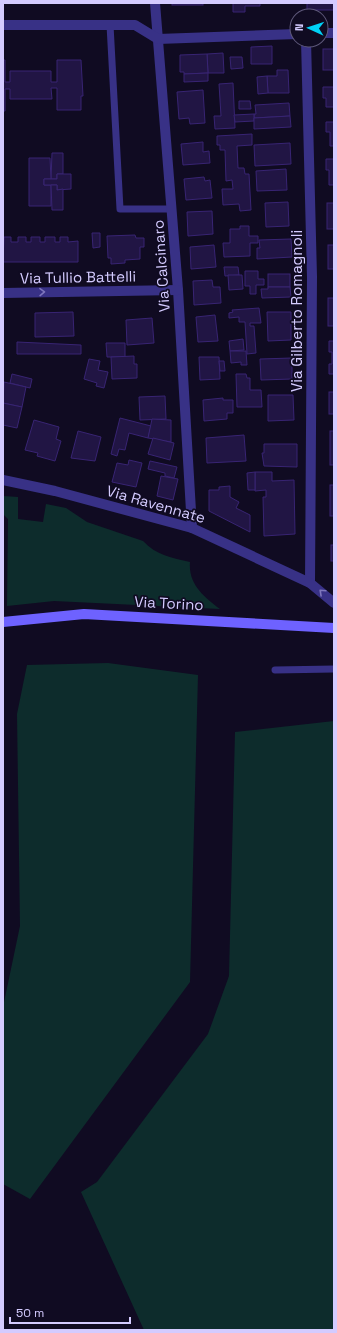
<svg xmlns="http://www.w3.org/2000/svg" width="337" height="1333" font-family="'Space Grotesk',sans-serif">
<rect width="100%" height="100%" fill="#100b22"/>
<!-- green -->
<g fill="#0d2c2c">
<path d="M3,496L18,497V519L43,522L46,504L66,508L87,522L143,541C156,555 172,558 190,562C188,584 204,597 220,609L54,601L7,606L8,519L3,514Z"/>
<polygon points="108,663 198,675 190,982 30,1199 3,1184 3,1007 20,926 17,714 27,665"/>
<polygon points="334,721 334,1330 144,1330 81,1192 97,1182 208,1034 229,976 235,732"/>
</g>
<!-- building -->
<g fill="#211544" stroke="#382473">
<rect x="172" y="3" width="31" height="2"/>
<polygon points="233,3 260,3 260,6 245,6 245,12 233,12"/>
<rect x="307" y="3" width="27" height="7"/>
<polygon points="272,46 272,64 251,64 251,47"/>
<rect x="323" y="49" width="11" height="21"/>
<polygon points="223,53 224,73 208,73 207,54"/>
<polygon points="207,54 208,73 184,74 184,72 180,72 180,55"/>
<polygon points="230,57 242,57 243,68 231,69"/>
<polygon points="3,60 5,60 5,82 10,82 10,71 51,71 51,82 57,82 57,60 81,60 83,96 81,96 81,110 57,110 57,88 51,88 52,99 10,99 10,89 5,89 5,111 3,111"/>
<polygon points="277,70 288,70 289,93 268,93 267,76 277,76"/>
<polygon points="208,73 208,81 184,82 184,74"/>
<polygon points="267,76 268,93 258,94 257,77"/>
<polygon points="233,83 235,128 215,129 214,116 221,116 219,84"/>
<polygon points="323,87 334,87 334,107 326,107 326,98 323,98"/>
<polygon points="203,90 205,123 190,124 189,118 179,119 177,92"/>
<polygon points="239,101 250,101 251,109 239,109"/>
<polygon points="289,103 290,116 254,118 254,114 256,114 255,105"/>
<polygon points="254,114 254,121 235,122 234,115"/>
<polygon points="290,116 291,127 254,129 254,118"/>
<polygon points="326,122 334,122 334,146 330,146 330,132 326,132"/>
<polygon points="252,134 252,145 237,146 238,168 244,168 245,174 249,174 251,210 240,211 239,204 223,205 222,189 233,189 232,180 226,181 225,150 220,150 220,145 217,145 217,136"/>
<polygon points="203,142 203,152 209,151 210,163 183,165 181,144"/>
<polygon points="290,143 291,164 255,166 254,145"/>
<polygon points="52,153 63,153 63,174 57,174 57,179 51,179"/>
<polygon points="29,158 50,158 51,179 44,179 44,185 51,185 51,206 29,206"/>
<polygon points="326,159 334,159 334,185 329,185 329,170 326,170"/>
<polygon points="286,169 287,190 257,191 256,171"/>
<polygon points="57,174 71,174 71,189 57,190 57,185 44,185 44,179 57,179"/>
<polygon points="204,177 205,181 210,180 212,198 186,200 184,179"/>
<polygon points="51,185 57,185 57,190 63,189 63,210 52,210"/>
<polygon points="288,202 289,226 266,227 265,203"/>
<rect x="327" y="203" width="7" height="26"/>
<polygon points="212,211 213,234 188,236 187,212"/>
<polygon points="240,226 249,226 249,236 258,236 258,243 250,243 250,256 224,257 223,243 230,243 230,229 240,229"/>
<polygon points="92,233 100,233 100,247 93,248"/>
<polygon points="135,235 136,238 144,238 144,247 140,247 140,259 125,260 125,263 111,264 111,258 108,258 107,236"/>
<polygon points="4,237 11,237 11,242 18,242 18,237 26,237 26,242 31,242 31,237 40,237 40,242 45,242 45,237 55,237 55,242 60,242 60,237 68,237 68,242 78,241 78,262 3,262"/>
<polygon points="291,239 292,257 257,259 257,248 260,248 259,240"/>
<polygon points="214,245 216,267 191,269 190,247"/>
<rect x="328" y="245" width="6" height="24"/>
<polygon points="224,267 238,267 239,275 225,276"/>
<polygon points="245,271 258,271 258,279 264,279 264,285 256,285 256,294 250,294 250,286 245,286"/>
<rect x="268" y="274" width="22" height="13"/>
<polygon points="228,275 242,275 243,289 229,290"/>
<polygon points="212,280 213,287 220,287 221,303 194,305 193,281"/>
<polygon points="268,287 290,287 291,297 262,298 261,289 268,289"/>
<rect x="328" y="298" width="6" height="28"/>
<polygon points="259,308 261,323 250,323 250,326 254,326 256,353 247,354 245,322 239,322 239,317 229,318 229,313 233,312 232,310"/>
<polygon points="73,312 74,336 35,337 35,313"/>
<polygon points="267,312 291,312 291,340 268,341"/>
<polygon points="215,315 218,341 198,342 196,317"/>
<polygon points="152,318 154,343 127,345 126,320"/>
<polygon points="243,339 244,350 230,351 229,341"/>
<polygon points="329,341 334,341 334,374 329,374 329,364 332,364 332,352 329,352"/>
<polygon points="17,342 81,345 81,354 17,354"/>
<polygon points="106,343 125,343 125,357 107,357"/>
<polygon points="230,351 246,351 247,365 241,365 241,362 231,363"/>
<polygon points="134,356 134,364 137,364 137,378 112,379 111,357"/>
<polygon points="199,357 219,357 220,379 200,380"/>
<polygon points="292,358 292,379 261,380 260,359"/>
<polygon points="89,359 100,361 98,370 108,372 104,388 96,386 97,383 84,379"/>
<polygon points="219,361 224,361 225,371 220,371"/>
<polygon points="12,374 32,379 30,388 10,383"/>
<polygon points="236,374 246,374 247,378 250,378 250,390 261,390 262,407 237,407"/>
<polygon points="4,382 26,387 22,407 3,403"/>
<rect x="329" y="392" width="5" height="22"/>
<polygon points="268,395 293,395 294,420 268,421"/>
<polygon points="165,396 166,419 140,420 139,397"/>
<polygon points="223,398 223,400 233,400 233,413 227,413 227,419 204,421 203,400"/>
<polygon points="3,403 22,407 17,428 3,425"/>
<polygon points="120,418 151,426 148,438 129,433 125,450 119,449 117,456 111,454"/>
<polygon points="152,419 171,420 171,442 148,438"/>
<polygon points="34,420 59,427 56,439 61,441 55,461 37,456 38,453 25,450"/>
<polygon points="78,431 101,437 95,461 71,458"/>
<rect x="330" y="431" width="4" height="34"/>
<polygon points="244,435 246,461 207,463 206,438"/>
<polygon points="153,438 174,443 170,460 148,454"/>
<polygon points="264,444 297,444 297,467 264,466 262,453 264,453"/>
<polygon points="129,460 142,463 136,487 112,482 117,463 128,465"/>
<polygon points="150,461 177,467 174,478 165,476 165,473 148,469"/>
<polygon points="255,472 272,472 272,481 294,480 295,534 264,536 263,497 266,497 266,490 255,491"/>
<polygon points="255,472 255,490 248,490 247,473"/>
<polygon points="161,476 178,479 173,500 157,496"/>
<rect x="330" y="485" width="4" height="31"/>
<polygon points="230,486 230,497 239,502 236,508 250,515 250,532 209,511 209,490 219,490 219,487"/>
<rect x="331" y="545" width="3" height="16"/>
</g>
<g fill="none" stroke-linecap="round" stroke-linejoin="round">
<!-- service -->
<g stroke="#383186" stroke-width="7">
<polyline points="110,25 120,209 172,209"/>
<polyline points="275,670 334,669"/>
</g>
<!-- minor -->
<g stroke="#383186" stroke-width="10">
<polyline points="155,3 178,290 192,528"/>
<polyline points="3,25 135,25 158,39 297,34"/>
<polyline points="321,33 334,33"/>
<polyline points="306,40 312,277 310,583"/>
<polyline points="3,293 178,290"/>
<polyline points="3,480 55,491 192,528 310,583 334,603"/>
</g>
<!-- secondary -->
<polyline stroke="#6e62ff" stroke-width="10" points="3,622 84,614 334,628"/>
</g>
<!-- one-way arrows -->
<defs><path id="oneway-chevron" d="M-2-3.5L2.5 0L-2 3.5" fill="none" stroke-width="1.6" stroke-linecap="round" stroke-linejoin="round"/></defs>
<g stroke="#7e76bc">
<use href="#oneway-chevron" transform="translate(42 292) rotate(-1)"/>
<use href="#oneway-chevron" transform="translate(322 592) rotate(-137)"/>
</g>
<g text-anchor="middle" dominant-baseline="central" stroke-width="3.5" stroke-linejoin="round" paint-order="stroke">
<!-- street labels -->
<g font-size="15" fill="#d4cbff" stroke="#100b22">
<text transform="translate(161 266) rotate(-94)">Via Calcinaro</text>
<text transform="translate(78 277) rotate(-1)">Via Tullio Battelli</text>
<text transform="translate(296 311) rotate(-90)">Via Gilberto Romagnoli</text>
<text transform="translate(156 504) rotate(16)">Via Ravennate</text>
<text transform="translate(169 603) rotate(3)">Via Torino</text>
</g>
</g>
<!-- border -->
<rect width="337" height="1333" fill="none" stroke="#d4cbff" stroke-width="8"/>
<!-- north arrow -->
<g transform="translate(309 28) rotate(273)"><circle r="19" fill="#100b22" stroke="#5e587a"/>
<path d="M0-3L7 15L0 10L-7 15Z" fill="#00d1f6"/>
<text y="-6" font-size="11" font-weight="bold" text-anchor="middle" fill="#d4cbff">N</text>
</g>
<!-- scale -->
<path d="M10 1317v6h120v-6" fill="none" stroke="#d4cbff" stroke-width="2"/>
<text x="16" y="1317" font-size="12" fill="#d4cbff" stroke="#100b22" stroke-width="3" paint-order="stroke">50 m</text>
</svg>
